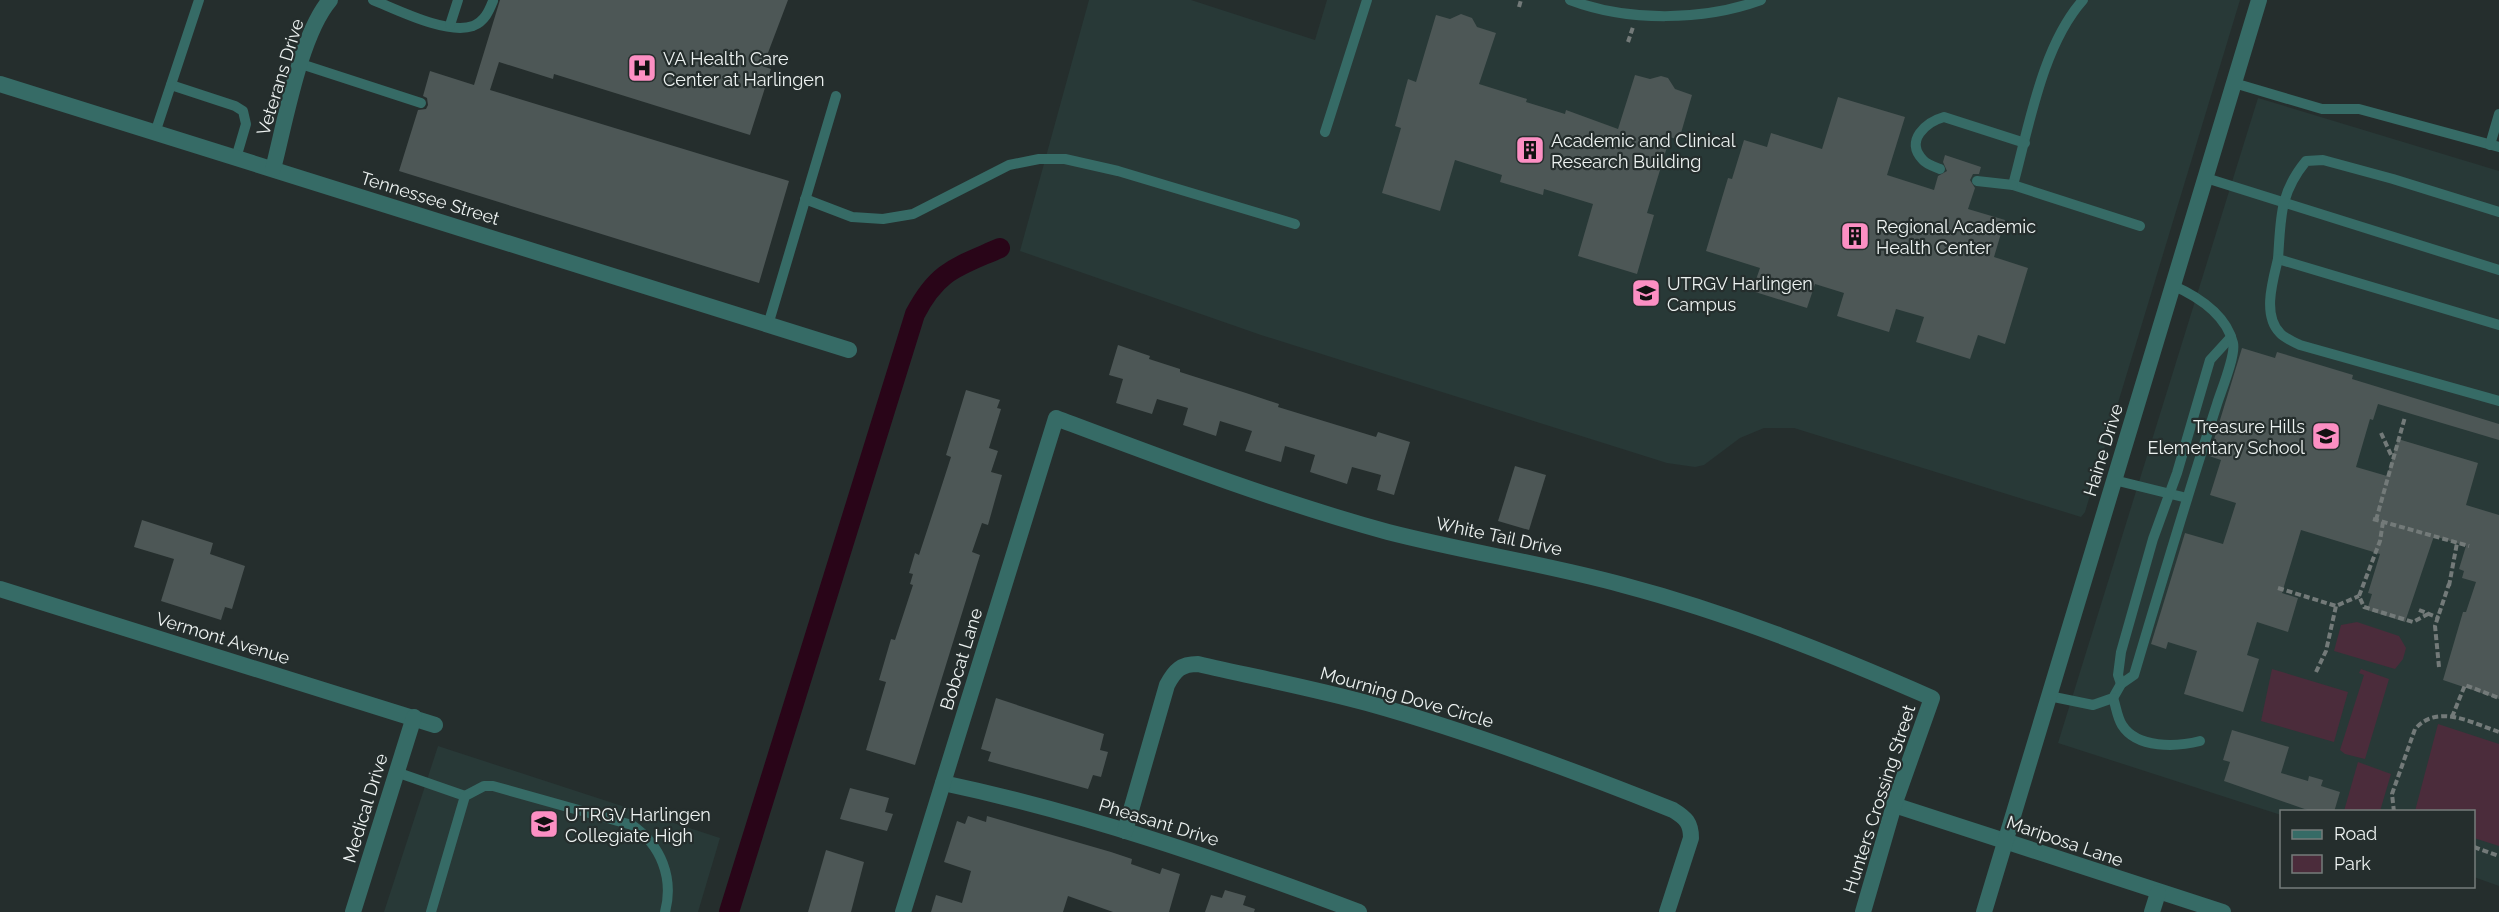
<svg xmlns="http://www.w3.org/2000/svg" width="2499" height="912" font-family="Raleway,sans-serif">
<rect width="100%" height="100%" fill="#252e2d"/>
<!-- built -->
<g fill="#283937">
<polygon points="1089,0 1191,0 1315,40 1327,0 2240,0 2085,512 2081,517 1794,428 1764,428 1740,438 1704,465 1695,467 1667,463 1261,335 1020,251"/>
<polygon points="2258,98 2499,171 2499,886 2474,877 2474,812 2282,812 2281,815 2058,743"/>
<polygon points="438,746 720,838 698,912 384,912"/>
</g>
<!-- green -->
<g fill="#4b2c3b">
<polygon points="2357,622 2399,636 2406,648 2403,659 2395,669 2334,651 2341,625"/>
<polygon points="2272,669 2348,692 2334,742 2261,721"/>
<polygon points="2361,669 2389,679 2365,759 2345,754 2340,750 2364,675 2359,673"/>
<polygon points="2438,724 2499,744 2499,846 2474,838 2474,812 2415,811"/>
<polygon points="2358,762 2391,774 2380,811 2344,811"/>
</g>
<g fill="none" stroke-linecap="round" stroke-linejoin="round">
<!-- canal -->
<path stroke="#290518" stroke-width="20" d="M729,912L915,314C938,270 957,267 1000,248"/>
</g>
<!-- building -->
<g fill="#4d5756">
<polygon points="500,0 788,0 763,66 771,69 750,135 554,74 553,79 499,62 490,90 789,181 759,283 399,171 418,110 426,109 428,105 427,98 423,96 430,71 474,85"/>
<polygon points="1461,14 1472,18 1477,27 1496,33 1479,84 1527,99 1526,102 1565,114 1566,110 1618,129 1635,75 1650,79 1661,76 1668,78 1675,89 1692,95 1679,140 1670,137 1647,213 1654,215 1637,274 1578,256 1593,204 1544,189 1543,195 1500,182 1502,175 1455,160 1440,211 1382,193 1401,128 1395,126 1408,79 1416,82 1436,15 1450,19"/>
<polygon points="1838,97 1905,117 1887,175 1934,190 1938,176 1947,171 1943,162 1945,155 1981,167 1979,174 1973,174 1970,180 1975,188 1968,209 2005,220 1994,257 2028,268 2005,344 1978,335 1970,359 1916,342 1924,317 1896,309 1889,332 1837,316 1844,293 1815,284 1807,308 1752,291 1760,268 1706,251 1728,178 1732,179 1744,140 1767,147 1771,133 1822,149"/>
<polygon points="1118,345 1150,356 1149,359 1180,369 1180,372 1246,393 1279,404 1278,407 1376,437 1378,432 1410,442 1394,495 1377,490 1381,475 1352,467 1347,484 1310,472 1315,455 1285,446 1281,462 1245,451 1252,431 1220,421 1216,436 1183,425 1188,408 1157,399 1152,414 1116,403 1123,379 1109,375"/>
<polygon points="2242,348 2275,358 2277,352 2353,375 2352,379 2499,424 2499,440 2378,404 2373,420 2370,419 2356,467 2387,476 2398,439 2478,463 2466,505 2499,515 2499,699 2443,680 2463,612 2466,612 2476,582 2462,578 2464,571 2459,569 2466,546 2434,536 2405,622 2367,610 2372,594 2368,593 2380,554 2301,530 2282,593 2298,598 2288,632 2257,622 2247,655 2259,659 2243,712 2184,694 2197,651 2168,642 2166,649 2151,644 2185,533 2223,544 2236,503 2210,495 2221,460 2209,456"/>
<polygon points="966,390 1000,400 997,408 1001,409 989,448 998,451 991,472 1002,475 988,525 982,523 972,552 980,555 915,765 866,750 886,682 879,680 891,639 895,640 913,585 910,584 913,574 909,573 915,553 919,555 940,491 951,457 946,455"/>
<polygon points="1515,466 1546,475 1529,530 1498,521"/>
<polygon points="142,520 213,543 210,554 245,566 232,609 225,607 221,620 161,601 174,559 134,547"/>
<polygon points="996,698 1104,734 1100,750 1108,752 1101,777 1093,775 1088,789 988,761 991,752 981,749"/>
<polygon points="2232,730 2289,747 2281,773 2308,781 2309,776 2323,780 2321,786 2340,792 2334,812 2313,812 2224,781 2230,762 2223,760"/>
<polygon points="850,788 889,798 885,812 893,814 887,831 840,819"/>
<polygon points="968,816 986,822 987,816 1111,852 1132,859 1131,864 1160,874 1162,868 1180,874 1169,912 1113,912 1068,896 1063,912 931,912 936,895 962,903 971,871 944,862 957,821 965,824"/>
<polygon points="826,850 864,862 851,912 808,912"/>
<polygon points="1225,890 1246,896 1243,905 1255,909 1254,912 1205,912 1211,895 1222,898"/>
</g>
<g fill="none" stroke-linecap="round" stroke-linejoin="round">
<!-- path -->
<g stroke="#737a79" stroke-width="4" stroke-dasharray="6 3" stroke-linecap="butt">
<polyline points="1519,7 1521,0"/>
<polyline points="1628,42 1633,27"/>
<polyline points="2381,433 2392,457"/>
<polyline points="2373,519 2469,546"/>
<polyline points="2376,520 2405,417"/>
<polyline points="2383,522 2380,541 2359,596 2364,607 2413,622 2430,613"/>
<polyline points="2449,586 2457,543"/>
<polyline points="2278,588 2336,606 2359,596"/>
<polyline points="2419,610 2439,618"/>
<polyline points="2439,667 2435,626 2449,584"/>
<polyline points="2316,672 2326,651 2336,606"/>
<polyline points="2452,717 2465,685 2499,698"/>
<path d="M2394,812L2392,794L2415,729C2438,703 2472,723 2499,732"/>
<polyline points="2474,847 2499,856"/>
</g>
<!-- service -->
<g stroke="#366b66" stroke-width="10">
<path d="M373,0C398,10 447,35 473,26C485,21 489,11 493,1"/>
<path d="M1570,0C1628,22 1703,21 1761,0"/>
<path d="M2083,0C2042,46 2029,127 2013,185L2140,226"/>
<polyline points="450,25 458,0"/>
<polyline points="301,64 421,103"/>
<polyline points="2234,83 2322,109 2359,109 2499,147"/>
<polyline points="171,85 235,106 243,111 246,124 236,158"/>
<polyline points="1325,132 1367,0"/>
<polyline points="155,133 199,0"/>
<polyline points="2490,145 2499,114"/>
<path d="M1940,169C1935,167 1926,164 1923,160C1904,141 1926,122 1944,117L2025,143"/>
<polyline points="2206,178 2499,270"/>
<polyline points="1977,181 2013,185"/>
<polyline points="805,199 852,217 883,219 913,214 1009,165 1039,159 1065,159 1118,171 1295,224"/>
<path d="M2499,212L2393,179L2323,160L2306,161C2279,194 2281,218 2278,259L2499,325"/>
<path d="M2278,259C2273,280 2262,315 2280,333C2284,338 2294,342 2300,345L2499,401"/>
<polyline points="768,325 836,96"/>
<polyline points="2114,480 2187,498"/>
<polyline points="2121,684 2118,675 2121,652 2153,539 2177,473 2210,360 2231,337"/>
<path d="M2049,696L2093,705L2113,698L2121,684L2134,675C2161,584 2188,494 2217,404C2221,391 2236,355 2233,343C2226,314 2197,296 2172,285"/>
<path d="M2113,698C2116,706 2117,717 2122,725C2137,749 2177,747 2200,741"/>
<polyline points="396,772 465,796"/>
<path d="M431,912L465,796L484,786H493L632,825C661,845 674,878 665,912"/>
</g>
<!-- minor -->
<g stroke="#366b66" stroke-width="16">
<polyline points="0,84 849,350"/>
<path d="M273,169C285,123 300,35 330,0"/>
<polyline points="0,589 435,725"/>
<path d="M943,783C1085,813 1223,861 1359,912"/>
<polyline points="1894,805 2223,912"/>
<path d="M1125,831L1167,685C1175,670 1181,664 1198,664C1254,677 1312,688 1367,703C1471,732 1573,770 1673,810C1686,818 1691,823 1691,838L1667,912"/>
<polyline points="353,912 414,717"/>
<path d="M903,912L1056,418C1165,459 1275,501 1388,532C1466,552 1546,564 1623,585C1729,613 1832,654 1932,698L1894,805L1863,912"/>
<polyline points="2152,912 2158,893"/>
</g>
<!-- tertiary -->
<polyline stroke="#366b66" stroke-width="16" points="1984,912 2259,0"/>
</g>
<!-- icons -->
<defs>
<g id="hospital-square" transform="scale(1.5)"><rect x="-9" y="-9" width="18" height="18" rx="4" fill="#fc8fc3" stroke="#252e2d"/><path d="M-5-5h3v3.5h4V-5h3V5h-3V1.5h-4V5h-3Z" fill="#111"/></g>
<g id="building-square" transform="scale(1.5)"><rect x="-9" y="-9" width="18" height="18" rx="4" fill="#fc8fc3" stroke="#252e2d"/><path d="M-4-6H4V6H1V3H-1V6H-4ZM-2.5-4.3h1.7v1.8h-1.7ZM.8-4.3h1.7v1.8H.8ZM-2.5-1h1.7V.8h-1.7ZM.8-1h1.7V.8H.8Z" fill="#111"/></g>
<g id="university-square" transform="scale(1.5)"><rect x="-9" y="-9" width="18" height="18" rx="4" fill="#fc8fc3" stroke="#252e2d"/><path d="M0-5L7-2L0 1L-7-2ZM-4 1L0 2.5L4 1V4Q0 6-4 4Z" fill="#111"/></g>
<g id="school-square" transform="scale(1.5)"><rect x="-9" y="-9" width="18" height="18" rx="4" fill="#fc8fc3" stroke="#252e2d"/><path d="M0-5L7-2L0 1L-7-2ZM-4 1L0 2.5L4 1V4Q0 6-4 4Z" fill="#111"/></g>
</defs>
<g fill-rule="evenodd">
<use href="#hospital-square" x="642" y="68"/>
<use href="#building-square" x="1530" y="150"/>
<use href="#building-square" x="1855" y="236"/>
<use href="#university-square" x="1646" y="293"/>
<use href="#school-square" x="2326" y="436"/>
<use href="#school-square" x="544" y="824"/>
</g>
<g text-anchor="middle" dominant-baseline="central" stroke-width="4.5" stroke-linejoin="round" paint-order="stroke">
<!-- poi labels -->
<g font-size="18" fill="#edf2f1" stroke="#252e2d" text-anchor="start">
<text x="663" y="58">VA Health Care<tspan x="663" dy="21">Center at Harlingen</tspan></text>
<text x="1551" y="140">Academic and Clinical<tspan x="1551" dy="21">Research Building</tspan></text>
<text x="1876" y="226">Regional Academic<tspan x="1876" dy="21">Health Center</tspan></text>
<text x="1667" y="283">UTRGV Harlingen<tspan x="1667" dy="21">Campus</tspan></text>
<text x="2305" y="426" text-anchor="end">Treasure Hills<tspan x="2305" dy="21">Elementary School</tspan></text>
<text x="565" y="814">UTRGV Harlingen<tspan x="565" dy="21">Collegiate High</tspan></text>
</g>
<!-- street labels -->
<g font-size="18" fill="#edf2f1" stroke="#252e2d">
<text transform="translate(280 77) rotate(-73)">Veterans Drive</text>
<text transform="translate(430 198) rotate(17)">Tennessee Street</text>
<text transform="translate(2103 450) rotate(-73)">Haine Drive</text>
<text transform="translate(1499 536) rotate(12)">White Tail Drive</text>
<text transform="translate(223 638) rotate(17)">Vermont Avenue</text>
<text transform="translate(961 659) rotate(-73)">Bobcat Lane</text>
<text transform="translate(1407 697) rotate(16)">Mourning Dove Circle</text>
<text transform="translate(1879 799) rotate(-72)">Hunters Crossing Street</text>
<text transform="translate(365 808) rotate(-73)">Medical Drive</text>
<text transform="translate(1159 822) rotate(17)">Pheasant Drive</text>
<text transform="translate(2065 841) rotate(19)">Mariposa Lane</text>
</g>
</g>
<!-- legend -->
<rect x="2280" y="810" width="195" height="78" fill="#252e2d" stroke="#757c7b" stroke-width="1.5"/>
<rect x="2292" y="830" width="30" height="9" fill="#366b66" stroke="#757c7b" stroke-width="1.5"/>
<text x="2334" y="840" font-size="18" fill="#edf2f1">Road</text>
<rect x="2292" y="855" width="30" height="18" fill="#4b2c3b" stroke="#757c7b" stroke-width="1.5"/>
<text x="2334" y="870" font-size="18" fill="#edf2f1">Park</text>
</svg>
